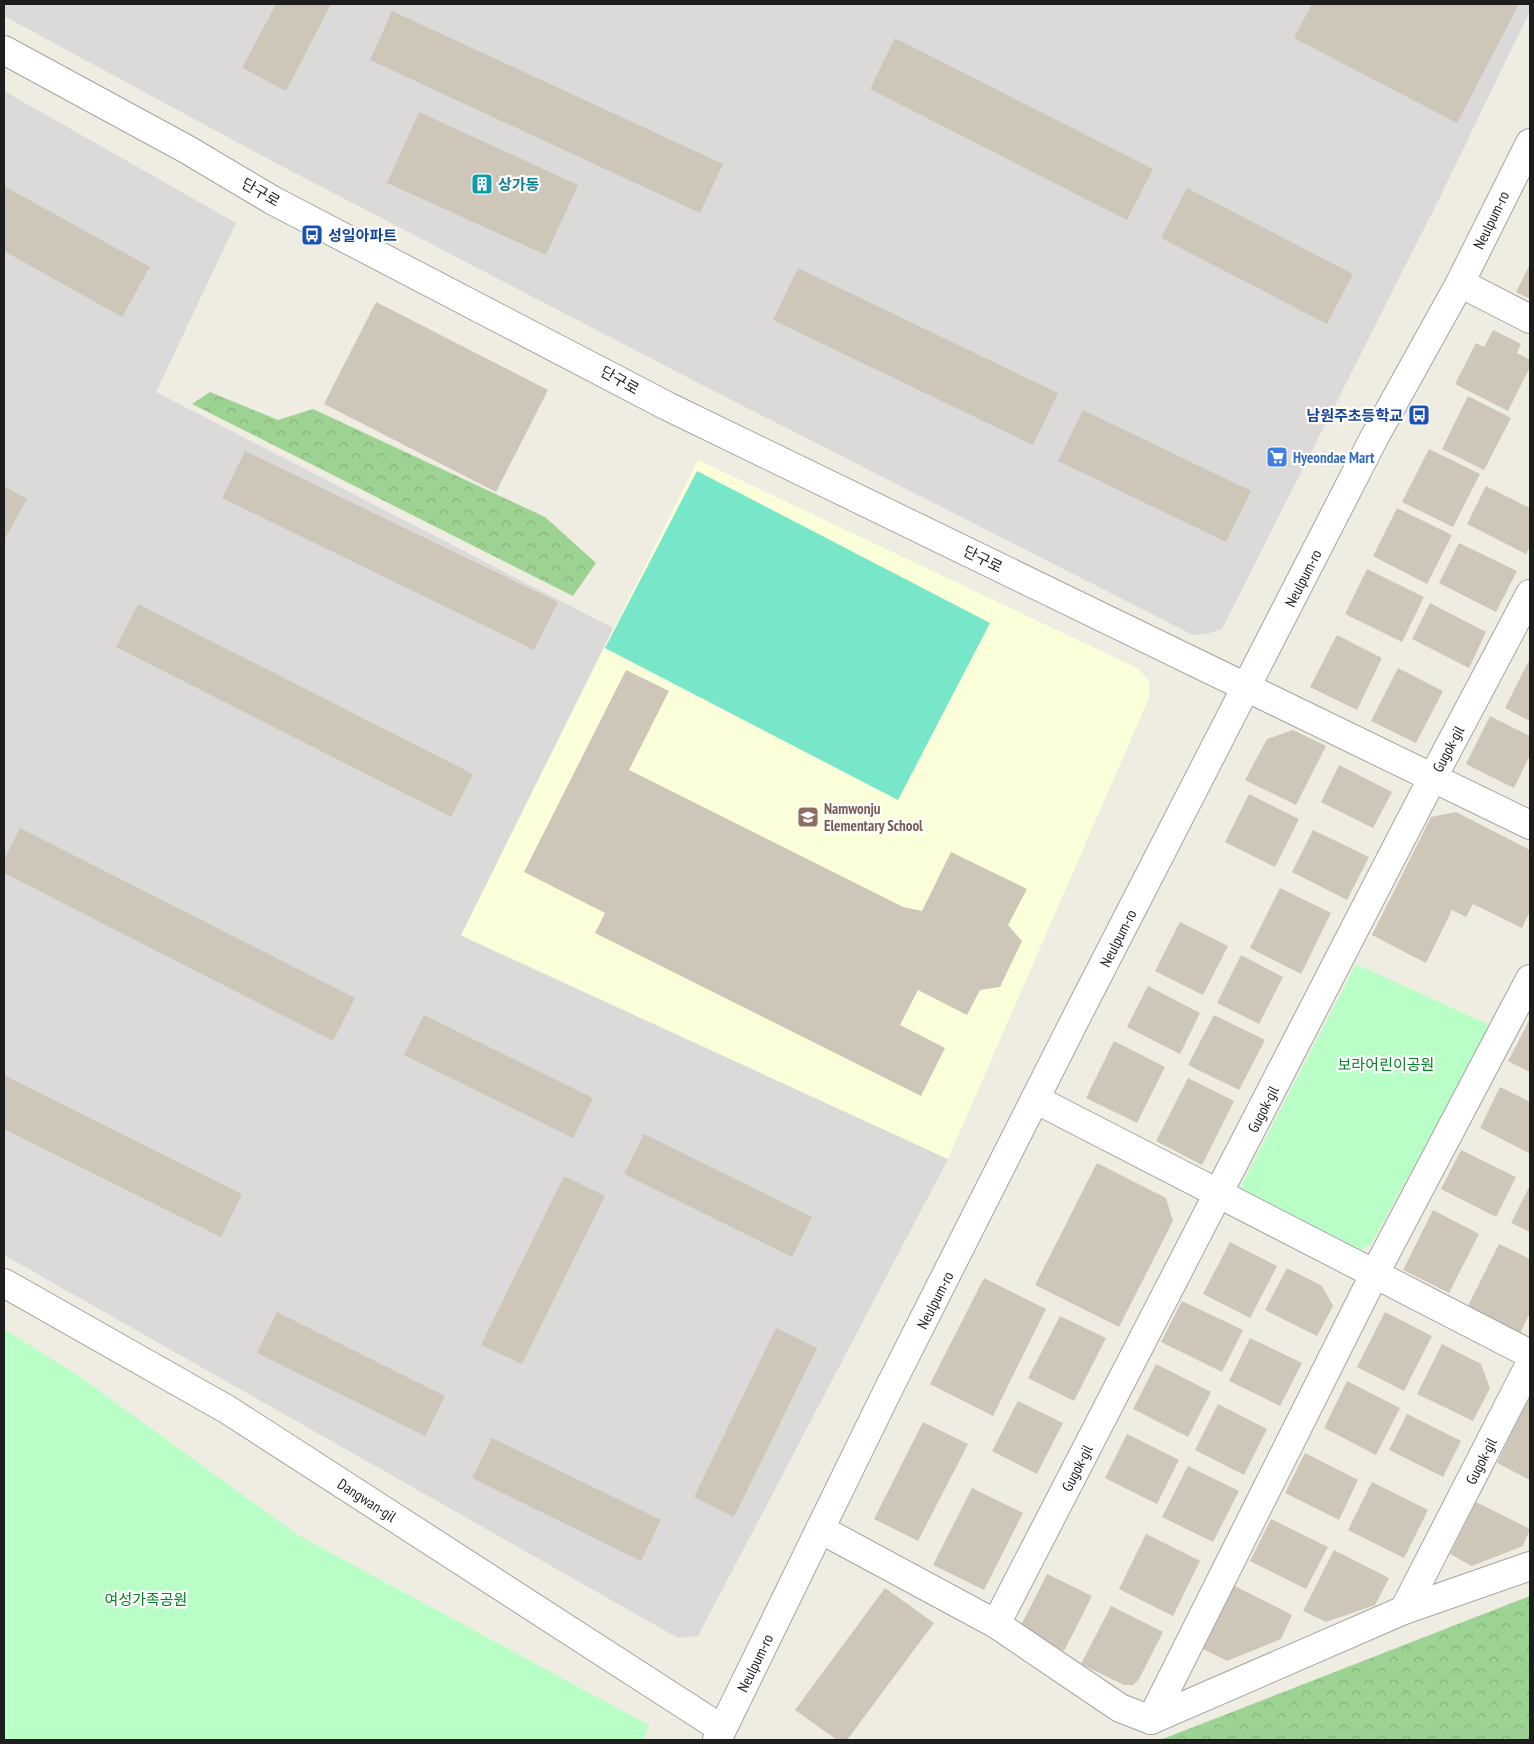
<svg xmlns="http://www.w3.org/2000/svg" width="1534" height="1744" font-family="'PT Sans Narrow','Noto Sans KR',sans-serif">
<defs>
<pattern id="forest-crowns" width="20" height="18" patternUnits="userSpaceOnUse" patternTransform="scale(1.25)"><rect width="20" height="18" fill="#9cd292"/><path d="M2 6a3 3 0 1 1 6 0M12 15a3 3 0 1 1 6 0" fill="none" stroke="#86b47d"/></pattern>
</defs>
<rect width="100%" height="100%" fill="#efece1"/>
<!-- residential -->
<g fill="#dbdad9">
<polygon points="4,4 1530,4 1530,11 1440,197 1222,629 1206,634 1193,635 708,388 270,160 4,16"/>
<polygon points="4,91 236,223 156,392 613,628 461,936 948,1159 698,1636 678,1638 4,1255"/>
</g>
<!-- education -->
<polygon fill="#faffda" points="698,460 1137,668 1149,681 1149,698 948,1159 461,935"/>
<!-- forest -->
<g fill="url(#forest-crowns)">
<polygon points="210,392 278,420 313,409 545,517 596,563 573,596 192,404"/>
<polygon points="1530,1596 1530,1740 1160,1740"/>
</g>
<!-- park -->
<g fill="#b9fec7">
<polygon points="1356,964 1492,1026 1371,1244 1363,1249 1352,1250 1241,1192 1241,1186"/>
<polygon points="4,1329 79,1376 298,1535 649,1725 643,1740 4,1740"/>
</g>
<!-- pitch -->
<polygon fill="#77e6c9" points="697,471 990,623 898,800 605,648"/>
<!-- building -->
<g fill="#cfc6ba">
<polygon points="276,4 331,4 286,91 242,68"/>
<polygon points="1312,4 1519,4 1457,123 1294,38"/>
<polygon points="392,11 723,164 700,213 370,60"/>
<polygon points="895,38 1153,169 1127,220 870,89"/>
<polygon points="419,112 578,185 546,255 387,183"/>
<polygon points="4,186 150,267 122,317 4,251"/>
<polygon points="1187,188 1353,274 1327,324 1161,238"/>
<polygon points="1530,264 1530,299 1516,292"/>
<polygon points="798,268 1058,393 1033,445 773,320"/>
<polygon points="376,302 548,390 496,492 324,404"/>
<polygon points="1493,330 1521,344 1517,353 1530,360 1530,367 1508,411 1455,384 1476,343 1484,347"/>
<polygon points="1468,396 1511,418 1484,470 1442,449"/>
<polygon points="1083,410 1251,491 1226,542 1058,461"/>
<polygon points="1429,449 1480,474 1453,527 1402,502"/>
<polygon points="245,451 558,602 534,650 222,498"/>
<polygon points="4,486 27,499 4,540"/>
<polygon points="1486,486 1530,508 1530,546 1526,554 1467,524"/>
<polygon points="1397,508 1452,535 1427,584 1373,556"/>
<polygon points="1459,543 1517,571 1496,612 1439,583"/>
<polygon points="1367,569 1424,597 1402,642 1345,614"/>
<polygon points="1430,603 1486,632 1469,668 1412,639"/>
<polygon points="138,604 473,774 451,817 116,647"/>
<polygon points="1337,635 1382,658 1357,710 1310,687"/>
<polygon points="1530,658 1530,721 1505,708"/>
<polygon points="1398,668 1443,691 1416,743 1371,721"/>
<polygon points="626,670 669,691 629,770 903,907 922,911 951,852 1027,889 1008,925 1022,941 1000,987 980,990 967,1015 918,990 900,1025 945,1048 921,1096 595,933 605,913 524,872"/>
<polygon points="1490,716 1530,736 1530,755 1514,788 1466,764"/>
<polygon points="1293,730 1326,746 1296,805 1245,780 1267,739"/>
<polygon points="1339,765 1392,792 1373,828 1321,802"/>
<polygon points="1249,794 1299,819 1275,867 1225,842"/>
<polygon points="1456,812 1530,850 1530,911 1522,928 1473,904 1466,917 1452,910 1426,963 1372,935 1431,817"/>
<polygon points="20,828 355,998 333,1041 4,873 4,860"/>
<polygon points="1313,830 1369,857 1347,900 1292,872"/>
<polygon points="1280,888 1331,913 1301,974 1250,948"/>
<polygon points="1180,922 1228,946 1203,995 1155,971"/>
<polygon points="1241,955 1283,977 1259,1024 1217,1003"/>
<polygon points="1148,986 1200,1013 1180,1054 1127,1027"/>
<polygon points="424,1015 593,1098 573,1138 404,1055"/>
<polygon points="1214,1015 1265,1040 1239,1090 1188,1065"/>
<polygon points="1530,1019 1530,1072 1508,1061"/>
<polygon points="1114,1041 1165,1067 1137,1123 1086,1098"/>
<polygon points="4,1075 242,1194 221,1237 4,1129"/>
<polygon points="1188,1078 1234,1101 1202,1165 1156,1141"/>
<polygon points="1500,1087 1530,1102 1529,1153 1480,1128"/>
<polygon points="644,1134 812,1217 792,1257 624,1174"/>
<polygon points="1461,1150 1516,1177 1496,1217 1441,1189"/>
<polygon points="1097,1163 1166,1198 1173,1221 1119,1327 1035,1285"/>
<polygon points="564,1176 605,1196 522,1364 481,1345"/>
<polygon points="1530,1185 1530,1232 1511,1223"/>
<polygon points="1433,1210 1479,1234 1449,1293 1403,1270"/>
<polygon points="1230,1242 1277,1266 1250,1318 1203,1294"/>
<polygon points="1499,1244 1530,1259 1530,1313 1520,1333 1468,1306"/>
<polygon points="1287,1268 1322,1286 1333,1306 1317,1336 1265,1310"/>
<polygon points="984,1278 1046,1309 993,1416 930,1384"/>
<polygon points="1182,1301 1243,1330 1222,1372 1161,1342"/>
<polygon points="277,1312 445,1396 425,1436 257,1353"/>
<polygon points="1385,1312 1432,1336 1404,1391 1357,1367"/>
<polygon points="1060,1316 1106,1338 1074,1401 1028,1378"/>
<polygon points="776,1328 817,1348 734,1517 694,1497"/>
<polygon points="1250,1338 1302,1363 1280,1406 1229,1381"/>
<polygon points="1442,1344 1481,1364 1490,1388 1473,1421 1417,1394"/>
<polygon points="1156,1364 1211,1392 1188,1437 1133,1409"/>
<polygon points="1347,1381 1400,1408 1376,1455 1324,1428"/>
<polygon points="1530,1396 1530,1480 1497,1463"/>
<polygon points="1018,1401 1063,1423 1037,1474 992,1451"/>
<polygon points="1218,1404 1267,1429 1244,1475 1195,1450"/>
<polygon points="1407,1414 1461,1441 1443,1477 1389,1450"/>
<polygon points="923,1422 968,1444 918,1541 874,1519"/>
<polygon points="1127,1434 1179,1460 1157,1504 1105,1478"/>
<polygon points="492,1438 661,1520 641,1561 472,1478"/>
<polygon points="1305,1453 1358,1480 1339,1520 1285,1493"/>
<polygon points="1188,1466 1239,1491 1213,1542 1162,1517"/>
<polygon points="1372,1482 1428,1510 1404,1558 1348,1530"/>
<polygon points="972,1488 1023,1513 984,1590 933,1565"/>
<polygon points="1476,1502 1530,1529 1523,1546 1472,1566 1450,1554"/>
<polygon points="1271,1519 1328,1547 1306,1589 1250,1561"/>
<polygon points="1146,1534 1200,1561 1173,1616 1119,1589"/>
<polygon points="1334,1550 1389,1578 1375,1605 1326,1622 1303,1611"/>
<polygon points="1047,1574 1092,1596 1064,1651 1019,1629"/>
<polygon points="1233,1585 1292,1615 1281,1639 1227,1661 1201,1648"/>
<polygon points="885,1588 934,1623 847,1740 837,1740 795,1710"/>
<polygon points="1111,1606 1163,1632 1139,1679 1133,1685 1124,1685 1081,1664"/>
</g>
<g fill="none" stroke-linecap="round" stroke-linejoin="round">
<!-- minor casing -->
<g stroke="#a4a4a4" stroke-width="30">
<g id="minor">
<polyline points="4,50 188,150 272,200 667,406 1530,825"/>
<polyline points="1460,283 1530,319"/>
<polyline points="1035,1099 1530,1354"/>
<polyline points="4,1283 228,1410 722,1729"/>
<polyline points="820,1529 996,1624 1120,1708 1151,1720 1404,1610 1530,1566"/>
<polyline points="1404,1610 1530,1364"/>
<polyline points="996,1624 1433,777 1530,594"/>
<polyline points="1151,1720 1374,1275 1530,979"/>
<polyline points="717,1740 890,1386 1076,1018 1374,438 1460,283 1530,143"/>
</g>
</g>
<!-- minor -->
<use href="#minor" stroke="#fff" stroke-width="28"/>
</g>
<!-- icons -->
<defs>
<g id="building-square" transform="scale(1.125)"><rect x="-9" y="-9" width="18" height="18" rx="4" fill="#0f9aa8" stroke="#fff"/><path d="M-4-6H4V6H1V3H-1V6H-4ZM-2.5-4.3h1.7v1.8h-1.7ZM.8-4.3h1.7v1.8H.8ZM-2.5-1h1.7V.8h-1.7ZM.8-1h1.7V.8H.8Z" fill="#fff"/></g>
<g id="bus-square" transform="scale(1.125)"><rect x="-9" y="-9" width="18" height="18" rx="4" fill="#1a4fb4" stroke="#fff"/><path d="M-5-6H5V4H4V6H2V4H-2V6H-4V4H-5ZM-3.5-4V0h7V-4ZM-3.5 1.2v1.5H-2V1.2ZM2 1.2v1.5H3.5V1.2Z" fill="#fff"/></g>
<g id="supermarket-square" transform="scale(1.125)"><rect x="-9" y="-9" width="18" height="18" rx="4" fill="#3f7fe0" stroke="#fff"/><path d="M-6-5.5h2.5l.6 2H6L4.5 2H-2.5L-4.4-4H-6ZM-1.5 3.2a1.3 1.3 0 1 0 .1 0ZM3 3.2a1.3 1.3 0 1 0 .1 0Z" fill="#fff"/></g>
<g id="school-square" transform="scale(1.125)"><rect x="-9" y="-9" width="18" height="18" rx="4" fill="#8d6e63" stroke="#fff"/><path d="M0-5L7-2L0 1L-7-2ZM-4 1L0 2.5L4 1V4Q0 6-4 4Z" fill="#fff"/></g>
</defs>
<g fill-rule="evenodd">
<use href="#building-square" x="482" y="184"/>
<use href="#bus-square" x="312" y="235"/>
<use href="#bus-square" x="1419" y="415"/>
<use href="#supermarket-square" x="1277" y="457"/>
<use href="#school-square" x="808" y="817"/>
</g>
<g text-anchor="middle" dominant-baseline="central" stroke-width="4.5" stroke-linejoin="round" paint-order="stroke">
<!-- culture labels -->
<g font-size="15" font-weight="bold" fill="#0d838f" stroke="#fff" text-anchor="start">
<text x="498" y="184">상가동</text>
</g>
<!-- street labels -->
<g font-size="15" fill="#1d1d1d" stroke="#fff">
<text transform="translate(261 192) rotate(30)">단구로</text>
<text transform="translate(1491 220) rotate(-64)">Neulpum-ro</text>
<text transform="translate(620 380) rotate(29)">단구로</text>
<text transform="translate(983 559) rotate(26)">단구로</text>
<text transform="translate(1303 578) rotate(-63)">Neulpum-ro</text>
<text transform="translate(1448 749) rotate(-62)">Gugok-gil</text>
<text transform="translate(1118 938) rotate(-63)">Neulpum-ro</text>
<text transform="translate(1263 1109) rotate(-63)">Gugok-gil</text>
<text transform="translate(935 1300) rotate(-63)">Neulpum-ro</text>
<text transform="translate(1481 1461) rotate(-63)">Gugok-gil</text>
<text transform="translate(1077 1468) rotate(-63)">Gugok-gil</text>
<text transform="translate(367 1500) rotate(33)">Dangwan-gil</text>
<text transform="translate(755 1663) rotate(-64)">Neulpum-ro</text>
</g>
<!-- transit labels -->
<g font-size="15" font-weight="bold" fill="#164399" stroke="#fff" text-anchor="start">
<text x="328" y="235">성일아파트</text>
<text x="1403" y="415" text-anchor="end">남원주초등학교</text>
</g>
<!-- shop labels -->
<g font-size="15" font-weight="bold" fill="#366cbe" stroke="#fff" text-anchor="start">
<text x="1293" y="457">Hyeondae Mart</text>
</g>
<!-- education labels -->
<g font-size="15" font-weight="bold" fill="#785e54" stroke="#fff" text-anchor="start">
<text x="824" y="808">Namwonju<tspan x="824" dy="17">Elementary School</tspan></text>
</g>
<!-- park labels -->
<g font-size="15" fill="#01841d" stroke="#fff">
<text x="1386" y="1064">보라어린이공원</text>
<text x="146" y="1599">여성가족공원</text>
</g>
</g>
<!-- border -->
<rect width="1534" height="1744" fill="none" stroke="#1d1d1d" stroke-width="10"/>
</svg>
